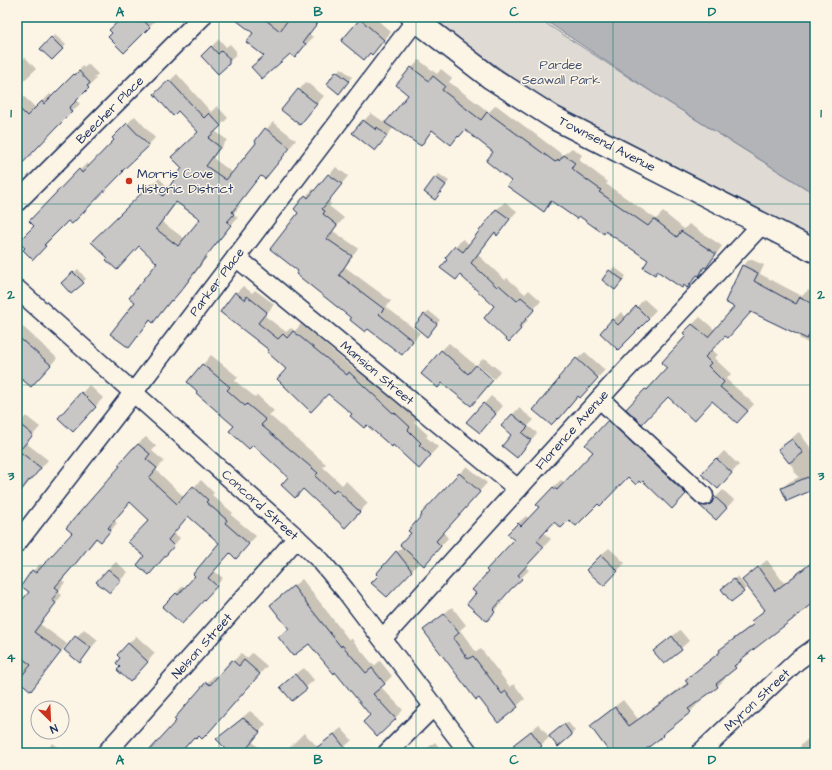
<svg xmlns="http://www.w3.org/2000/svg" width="832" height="770" font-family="'Architects Daughter',sans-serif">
<rect width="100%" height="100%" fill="#fcf5e5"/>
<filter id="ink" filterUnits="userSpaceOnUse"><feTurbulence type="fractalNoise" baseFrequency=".025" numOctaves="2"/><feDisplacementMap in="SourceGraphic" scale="8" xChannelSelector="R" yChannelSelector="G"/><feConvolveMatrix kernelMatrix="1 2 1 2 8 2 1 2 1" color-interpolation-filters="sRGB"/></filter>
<g filter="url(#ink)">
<!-- green -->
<polygon fill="#dfdbd4" stroke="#7d8599" points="432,17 536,17 628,77 815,194 815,240 783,221 544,100 470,47"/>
<!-- water -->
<polygon fill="#b2b4b8" stroke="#767f94" points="540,17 815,17 815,194 652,92"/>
<!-- shadow -->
<g fill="#0003" fill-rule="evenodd">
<polygon points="124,17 155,17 157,19 124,51"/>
<polygon points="241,17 323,17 309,34 313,37 295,57 290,53 265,55 254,33"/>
<polygon points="363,17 374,17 391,32 372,54 361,20"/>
<polygon points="55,35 66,45 52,59 41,49"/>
<polygon points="219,39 226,47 230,44 236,51 236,55 218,73 202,56"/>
<polygon points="25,57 36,69 17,87 17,62 18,64"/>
<polygon points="419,60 437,74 441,69 452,78 449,82 489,112 496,105 563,155 572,148 582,155 579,160 608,182 606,184 656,219 663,212 684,229 689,224 722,246 713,259 687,286 606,230 604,232 579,215 553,201 544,211 513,181 494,152 465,130 451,144 433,130 421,145 394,127 375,150 353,133 371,113 384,122 385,120 387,122 409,94 397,85"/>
<polygon points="88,64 98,74 94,78 96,79 76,100 80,104 60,122 17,168 17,90 36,108 50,94 53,96 83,66 84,68"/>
<polygon points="341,68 352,77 339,92 337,72"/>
<path d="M177,74L211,112L217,106L228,118L215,131L227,140L213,158L233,173L258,143L256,141L273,122L296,140L272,170L261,175L257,179L238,205L240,206L233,214L238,217L206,256L207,257L190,280L160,314L153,321L151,320L129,347L136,301L158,263L139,245L110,258L93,241L159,178L170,189L184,168L199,132L163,87ZM177,202L201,218L185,239L162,222Z"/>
<polygon points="306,82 324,96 300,124 299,90"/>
<polygon points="135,116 155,138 72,223 68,219 51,236 52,238 40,251 35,226 30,221 87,163 90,166 115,140 113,138"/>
<polygon points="336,167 348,176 328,201 331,203 329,206 344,218 333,231 358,248 345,267 391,301 386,307 420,333 402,354 369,328 352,318 300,271 299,213 306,196 313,189 316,191"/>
<polygon points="439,174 449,181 438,195 435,177"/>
<polygon points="505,202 517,211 498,234 496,231 478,255 505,280 507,278 525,294 529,290 541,301 526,318 528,320 516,333 496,306 448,260 455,247 463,239 470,245 497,209"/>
<polygon points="750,259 764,265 760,274 802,296 808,290 815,294 815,347 799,338 801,334 751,311 711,349 718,355 714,358 731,374 726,379 754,404 745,414 713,400 668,396 627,409 668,368 688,336 684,333 700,317 715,330 736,306 742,266"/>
<polygon points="614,267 626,276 619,285 603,280"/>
<polygon points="78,269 86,279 71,293 63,283"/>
<polygon points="243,286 252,293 255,290 274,304 265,316 286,332 291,328 295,331 301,324 354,369 357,366 401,406 401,405 417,419 414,422 428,435 426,437 438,447 426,460 393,444 353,414 328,392 287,369 270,350 236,293"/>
<polygon points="644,299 656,310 618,349 601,333 621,312 627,318"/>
<polygon points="429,311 440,320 431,332 415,326"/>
<polygon points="17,326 19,329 22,326 57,358 38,379 17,374"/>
<polygon points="449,343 493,380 478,397 441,351"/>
<polygon points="585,352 605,370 587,389 578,396 567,410 577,359"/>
<polygon points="211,355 238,377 235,381 255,397 257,395 274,411 269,415 326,464 323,467 342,485 346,481 368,503 345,527 304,488 289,477 188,382"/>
<polygon points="484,358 500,371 494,379 477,364"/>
<polygon points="89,385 103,398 81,423 82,393"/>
<polygon points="491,396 503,406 480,432 468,422"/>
<polygon points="519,408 534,420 528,426 537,433 523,450 513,435 512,415"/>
<polygon points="616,413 693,486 680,500 643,480 628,475 598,503 555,521 544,533 551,539 525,567 529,570 516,583 500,601 502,603 487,619 477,593 515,540 518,523 526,516 529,519 540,507 537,505 553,487 561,480 565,483 594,452 608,421"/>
<polygon points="26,416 40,427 26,443 48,460 19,494 22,496 17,502 17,425"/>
<polygon points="799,432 815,454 815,489 782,488 789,482 799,477 794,471 795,470 779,449"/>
<polygon points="146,437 156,446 152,451 164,461 156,470 184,497 201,480 214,493 212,495 233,513 231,515 256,536 236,558 230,552 214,571 223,578 189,616 176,593 183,586 185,588 197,576 221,543 188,515 174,533 180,538 156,567 146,556 150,520 131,501 114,520 117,523 108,534 101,541 97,538 62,580 65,582 58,592 62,595 40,624 67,644 38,682 31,689 17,678 17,608 30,592 33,571 40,564 43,566 74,533 133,448"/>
<polygon points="724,451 739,465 725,480 702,474"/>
<polygon points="467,466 487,483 443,532 448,538 431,557 415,558 419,563 395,588 377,573 403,546 412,533 426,509"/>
<polygon points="723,490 734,500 716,519 701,505 708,498 715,498"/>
<polygon points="609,548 625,563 604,585 601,555"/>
<polygon points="767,560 784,583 815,560 815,601 743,658 744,659 735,667 724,676 726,678 718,686 697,701 699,703 690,712 639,753 612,753 591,726 600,718 623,700 638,719 688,682 686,680 695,672 721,651 729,642 754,623 752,621 765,609 743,580"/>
<polygon points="116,562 128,572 117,584 108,569"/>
<polygon points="738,576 746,588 743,591 726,586"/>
<polygon points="302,579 349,640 351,638 374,666 380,661 392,676 381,687 403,710 377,736 371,715 335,671 309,642 280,637 290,628 279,598"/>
<polygon points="452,607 466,625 460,630 476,652 481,649 510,687 514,684 525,699 498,722 424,630"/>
<polygon points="84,629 98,640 80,661 65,650"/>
<polygon points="680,630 689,641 664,663 655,651"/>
<polygon points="136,636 155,653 138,673 122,667 128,644"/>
<polygon points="241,653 247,658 252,653 267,666 210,730 195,736 180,753 148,753 177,721 207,683 215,675 218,678"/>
<polygon points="304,668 314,680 292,700 289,679"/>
<polygon points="250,711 266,724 252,741 264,753 226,753 229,750 218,739"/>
<polygon points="568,722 575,731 558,746 550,737 532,753 521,753 514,745 539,724 549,737"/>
<polygon points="341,728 352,740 338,753 284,753 304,733 318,747"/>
<polygon points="809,738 815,740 815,753 798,753 801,745"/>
<polygon points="435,742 443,753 422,753"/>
<polygon points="53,743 64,753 43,753"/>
</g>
<!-- building -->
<g fill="#c8c7c6" stroke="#1b2f5e" fill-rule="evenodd">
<polygon points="123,17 140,17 150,27 124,53 108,37 112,33 109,30"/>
<polygon points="232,17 262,17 280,31 290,17 322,17 303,42 306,44 295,58 290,54 262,79 251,67 264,56 246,42 253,33"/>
<polygon points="360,19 384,40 372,55 370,53 364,60 341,41"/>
<polygon points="51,37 63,49 52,60 40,49"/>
<polygon points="211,46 218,54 221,51 229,58 229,64 218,74 201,56"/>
<polygon points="411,67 429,81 433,76 445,86 442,90 481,120 487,112 555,162 558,159 559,161 564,155 575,163 572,168 576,172 601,190 599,192 648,226 654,219 677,237 681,231 716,254 706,268 704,267 699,276 697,275 687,288 684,285 682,288 657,271 655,275 643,268 648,260 605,231 604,234 579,216 577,219 551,201 544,212 507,186 511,181 486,161 493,152 465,130 459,137 458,136 451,145 432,130 421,146 385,123 408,95 396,85"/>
<polygon points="79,71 90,83 87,86 89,88 69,108 72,112 56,128 17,169 17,106 27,116 42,101 44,104 74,74 75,75"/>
<polygon points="336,71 349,81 339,94 327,84"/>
<path d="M169,80L204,118L209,113L221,126L208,138L220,147L206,166L226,180L256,143L255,141L265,128L290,148L265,179L261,176L256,181L232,212L234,214L227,222L231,225L200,264V265L183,288L172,301L171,300L153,323L150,320L129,348L110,334L135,302L129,298L157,263L139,246L117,270L106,260L108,258L91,242L151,184L163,196L182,168L171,157L198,132L178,111L173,116L154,94ZM176,202L200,219L178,246L156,229Z"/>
<polygon points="298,89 317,104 300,125 281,110"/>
<polygon points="363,120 376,130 377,127 387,136 375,151 352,133"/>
<polygon points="127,123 149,146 122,171 123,172 72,224 68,221 44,245 46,246 33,260 23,250 25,248 18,242 34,226 29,221 79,169 82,173 114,140 112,138"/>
<polygon points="328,174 342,184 322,209 325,211 323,214 337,225 327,239 352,256 339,275 384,309 379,314 413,341 402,355 368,329 365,332 350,320 351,318 296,274 298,271 270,249 298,213 294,209 305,195 308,198"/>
<polygon points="435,177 446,185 435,200 424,192"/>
<polygon points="496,209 510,219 497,236 495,232 471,263 497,287 499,285 517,301 521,297 535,309 519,327 521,329 509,342 484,318 494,306 460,275 456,280 440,268 447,260 445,258 455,246 463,252"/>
<polygon points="742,265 758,273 754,281 796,304 800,297 815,305 815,324 807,339 751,312 728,338 725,336 705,357 711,363 708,366 724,382 720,387 748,411 737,423 712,401 694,421 668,397 642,424 626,409 645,389 647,390 667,368 661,363 686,336 683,333 692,324 708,337 734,307 725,302"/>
<polygon points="609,270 623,280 615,290 602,280"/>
<polygon points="73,272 84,283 71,294 61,283"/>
<polygon points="235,292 245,300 247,296 267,312 258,323 278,339 283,334 287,338 293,331 347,375 349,372 393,413 394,412 410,427 408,430 421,443 419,445 431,455 419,469 393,445 392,447 367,425 364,428 350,416 352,414 328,394 311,412 277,379 286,369 267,352 269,350 220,312"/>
<polygon points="636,306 649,319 618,350 600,333 612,319 618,325"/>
<polygon points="424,314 437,324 427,337 414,326"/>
<polygon points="17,336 51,365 31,387 17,375"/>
<polygon points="441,350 468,374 476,365 493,380 471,406 442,383 438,388 421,374"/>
<polygon points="576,358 598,378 580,398 578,396 559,419 558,418 551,425 533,410 559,379 558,378"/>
<polygon points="202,364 230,387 227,390 245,406 247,404 266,420 261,425 318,473 315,476 333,493 336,489 360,512 345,528 303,489 295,498 281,485 288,477 253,445 249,449 229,431 234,426 196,393 197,391 187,382"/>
<polygon points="81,392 96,407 73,432 58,418"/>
<polygon points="483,403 496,414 480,433 466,422"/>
<polygon points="512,414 528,427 522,433 531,440 517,458 502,446 511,435 501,426"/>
<polygon points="608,420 686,494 672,509 643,481 641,483 639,481 636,485 628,477 600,506 598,504 576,526 569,520 561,528 554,522 537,541 544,547 518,575 522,579 511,589 493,610 495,612 487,621 484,619 467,604 476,593 472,590 488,572 486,570 514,540 507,534 518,523 521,526 539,507 536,505 553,487 557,490 593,452 585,445"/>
<polygon points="17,422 33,435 19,451 41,468 30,481 29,480 17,496"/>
<polygon points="792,439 803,453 789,463 778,449"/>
<polygon points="138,444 150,454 146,459 157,468 149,478 177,504 193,486 208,500 206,502 227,520 225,523 249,544 236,559 230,553 208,578 217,586 182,624 162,607 176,593 178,595 195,576 193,574 219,543 188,516 168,540 174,546 149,575 137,565 144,556 128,542 149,520 130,502 108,528 111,530 101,542 96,538 76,563 55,587 59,590 52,600 56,603 34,632 61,652 31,691 18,680 31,665 17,654 17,606 29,592 21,586 32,570 36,573 72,533 66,528 120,466 118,465 133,448 134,448"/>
<polygon points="716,458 732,473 718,489 701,474"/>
<polygon points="459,473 480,492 436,541 441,546 424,566 400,545 411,533 408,531 422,515 421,514"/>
<polygon points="808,477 815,486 815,489 787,501 781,488"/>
<polygon points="714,496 727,508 716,520 699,505 707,506 712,503"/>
<polygon points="396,551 412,571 387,597 371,583 378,576 376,574"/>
<polygon points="601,555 618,571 604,586 586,570"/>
<polygon points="815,560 815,602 740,660 741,661 734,666 736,668 716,684 718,687 688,709 691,712 662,735 663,736 641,753 610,753 590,726 615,707 629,726 688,684 685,680 720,652 719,650 754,624 751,621 765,610 742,580 758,567 775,591"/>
<polygon points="108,569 121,580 110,593 96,582"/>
<polygon points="734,579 744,592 731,602 721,589"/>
<polygon points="293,586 341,647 342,645 366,673 372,668 385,684 373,694 396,719 377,737 363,722 370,715 335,672 334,674 309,644 293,656 278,637 289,629 270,605"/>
<polygon points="444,614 459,633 453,638 468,659 473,656 502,694 506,691 518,707 498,723 479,698 476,700 423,630"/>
<polygon points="75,636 91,648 80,663 64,650"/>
<polygon points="672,636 682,650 664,664 653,651"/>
<polygon points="128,643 148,662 130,682 117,670 120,667 116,663 120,658 117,655"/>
<polygon points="232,660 239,666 244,660 260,674 209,732 202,739 199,736 196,739 194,737 180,753 147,753 176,721 174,719 206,682 210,685"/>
<polygon points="295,674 307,689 292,701 280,687"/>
<polygon points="243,718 260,732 243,753 230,753 216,739"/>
<polygon points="564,724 572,735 558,747 549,736"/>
<polygon points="531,731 542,746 534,753 519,753 513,745"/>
<polygon points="334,734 349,753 310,753"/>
</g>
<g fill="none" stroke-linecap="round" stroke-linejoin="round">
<!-- minor casing -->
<g stroke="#1b2f5e" stroke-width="21">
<g id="minor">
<polyline points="17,202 202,17"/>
<polyline points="236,257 518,489"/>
<polyline points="17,289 297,538 321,561 345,590 469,753"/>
<polyline points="600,399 704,496"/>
<polyline points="17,543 133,393 416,20"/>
<polyline points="383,638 611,386 763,223"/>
<polyline points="106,753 297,538"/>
<polyline points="387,753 434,706"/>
<polyline points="700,753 797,661 815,648"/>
</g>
</g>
<!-- secondary casing -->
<g stroke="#1b2f5e" stroke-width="25">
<polyline id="secondary" points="412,17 491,78 554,118 815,251"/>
</g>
<!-- minor -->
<use href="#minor" stroke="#fcf5e5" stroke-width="18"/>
<!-- secondary -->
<use href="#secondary" stroke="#fcf5e5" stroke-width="22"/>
</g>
</g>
<!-- grid -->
<path fill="none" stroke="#0f766e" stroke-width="1" stroke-opacity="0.55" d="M219,17V753M416,17V753M613,17V753M17,204H815M17,385H815M17,566H815"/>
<!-- markers -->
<circle fill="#c8321e" stroke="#fcf5e5" stroke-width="1.5" cx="129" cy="181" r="4"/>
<g text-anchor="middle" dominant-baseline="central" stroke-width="3" stroke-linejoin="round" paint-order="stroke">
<!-- park labels -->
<g font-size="13" fill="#425176" stroke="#fcf5e5">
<text x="561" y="65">Pardee<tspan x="561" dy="15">Seawall Park</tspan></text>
</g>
<!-- street labels -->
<g font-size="13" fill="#1b2f5e" stroke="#fcf5e5">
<text transform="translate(110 110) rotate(-45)">Beecher Place</text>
<text transform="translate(607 144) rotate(27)">Townsend Avenue</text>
<text transform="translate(217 282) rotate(-53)">Parker Place</text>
<text transform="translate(377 373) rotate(40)">Mansion Street</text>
<text transform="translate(572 430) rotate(-48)">Florence Avenue</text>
<text transform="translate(260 505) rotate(42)">Concord Street</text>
<text transform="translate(202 646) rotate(-48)">Nelson Street</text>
<text transform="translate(757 700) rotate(-43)">Myron Street</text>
</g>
<!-- poi labels -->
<g font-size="13" fill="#1b2f5e" stroke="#fcf5e5" text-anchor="start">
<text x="137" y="174">Morris Cove<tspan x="137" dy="15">Historic District</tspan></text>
</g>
</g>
<!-- margin -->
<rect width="832" height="770" fill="none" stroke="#fcf5e5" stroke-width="44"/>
<!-- north arrow -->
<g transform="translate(50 720) rotate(156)"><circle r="19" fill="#fcf5e5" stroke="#a2a6af"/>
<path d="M0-3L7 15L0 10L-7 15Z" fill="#c8321e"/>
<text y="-6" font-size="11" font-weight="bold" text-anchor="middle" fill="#1b2f5e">N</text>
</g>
<rect x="22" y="22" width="788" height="726" fill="none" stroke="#0f766e" stroke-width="1.5"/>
<g font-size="13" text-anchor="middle" font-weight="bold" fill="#0f766e">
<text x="120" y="16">A</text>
<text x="318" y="16">B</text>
<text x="514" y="16">C</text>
<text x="712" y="16">D</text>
<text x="11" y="117">1</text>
<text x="821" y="117">1</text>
<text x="11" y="299">2</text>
<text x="821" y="299">2</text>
<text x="11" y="480">3</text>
<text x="821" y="480">3</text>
<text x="11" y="662">4</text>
<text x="821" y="662">4</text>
<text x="120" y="764">A</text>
<text x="318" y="764">B</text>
<text x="514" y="764">C</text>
<text x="712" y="764">D</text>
</g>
</svg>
